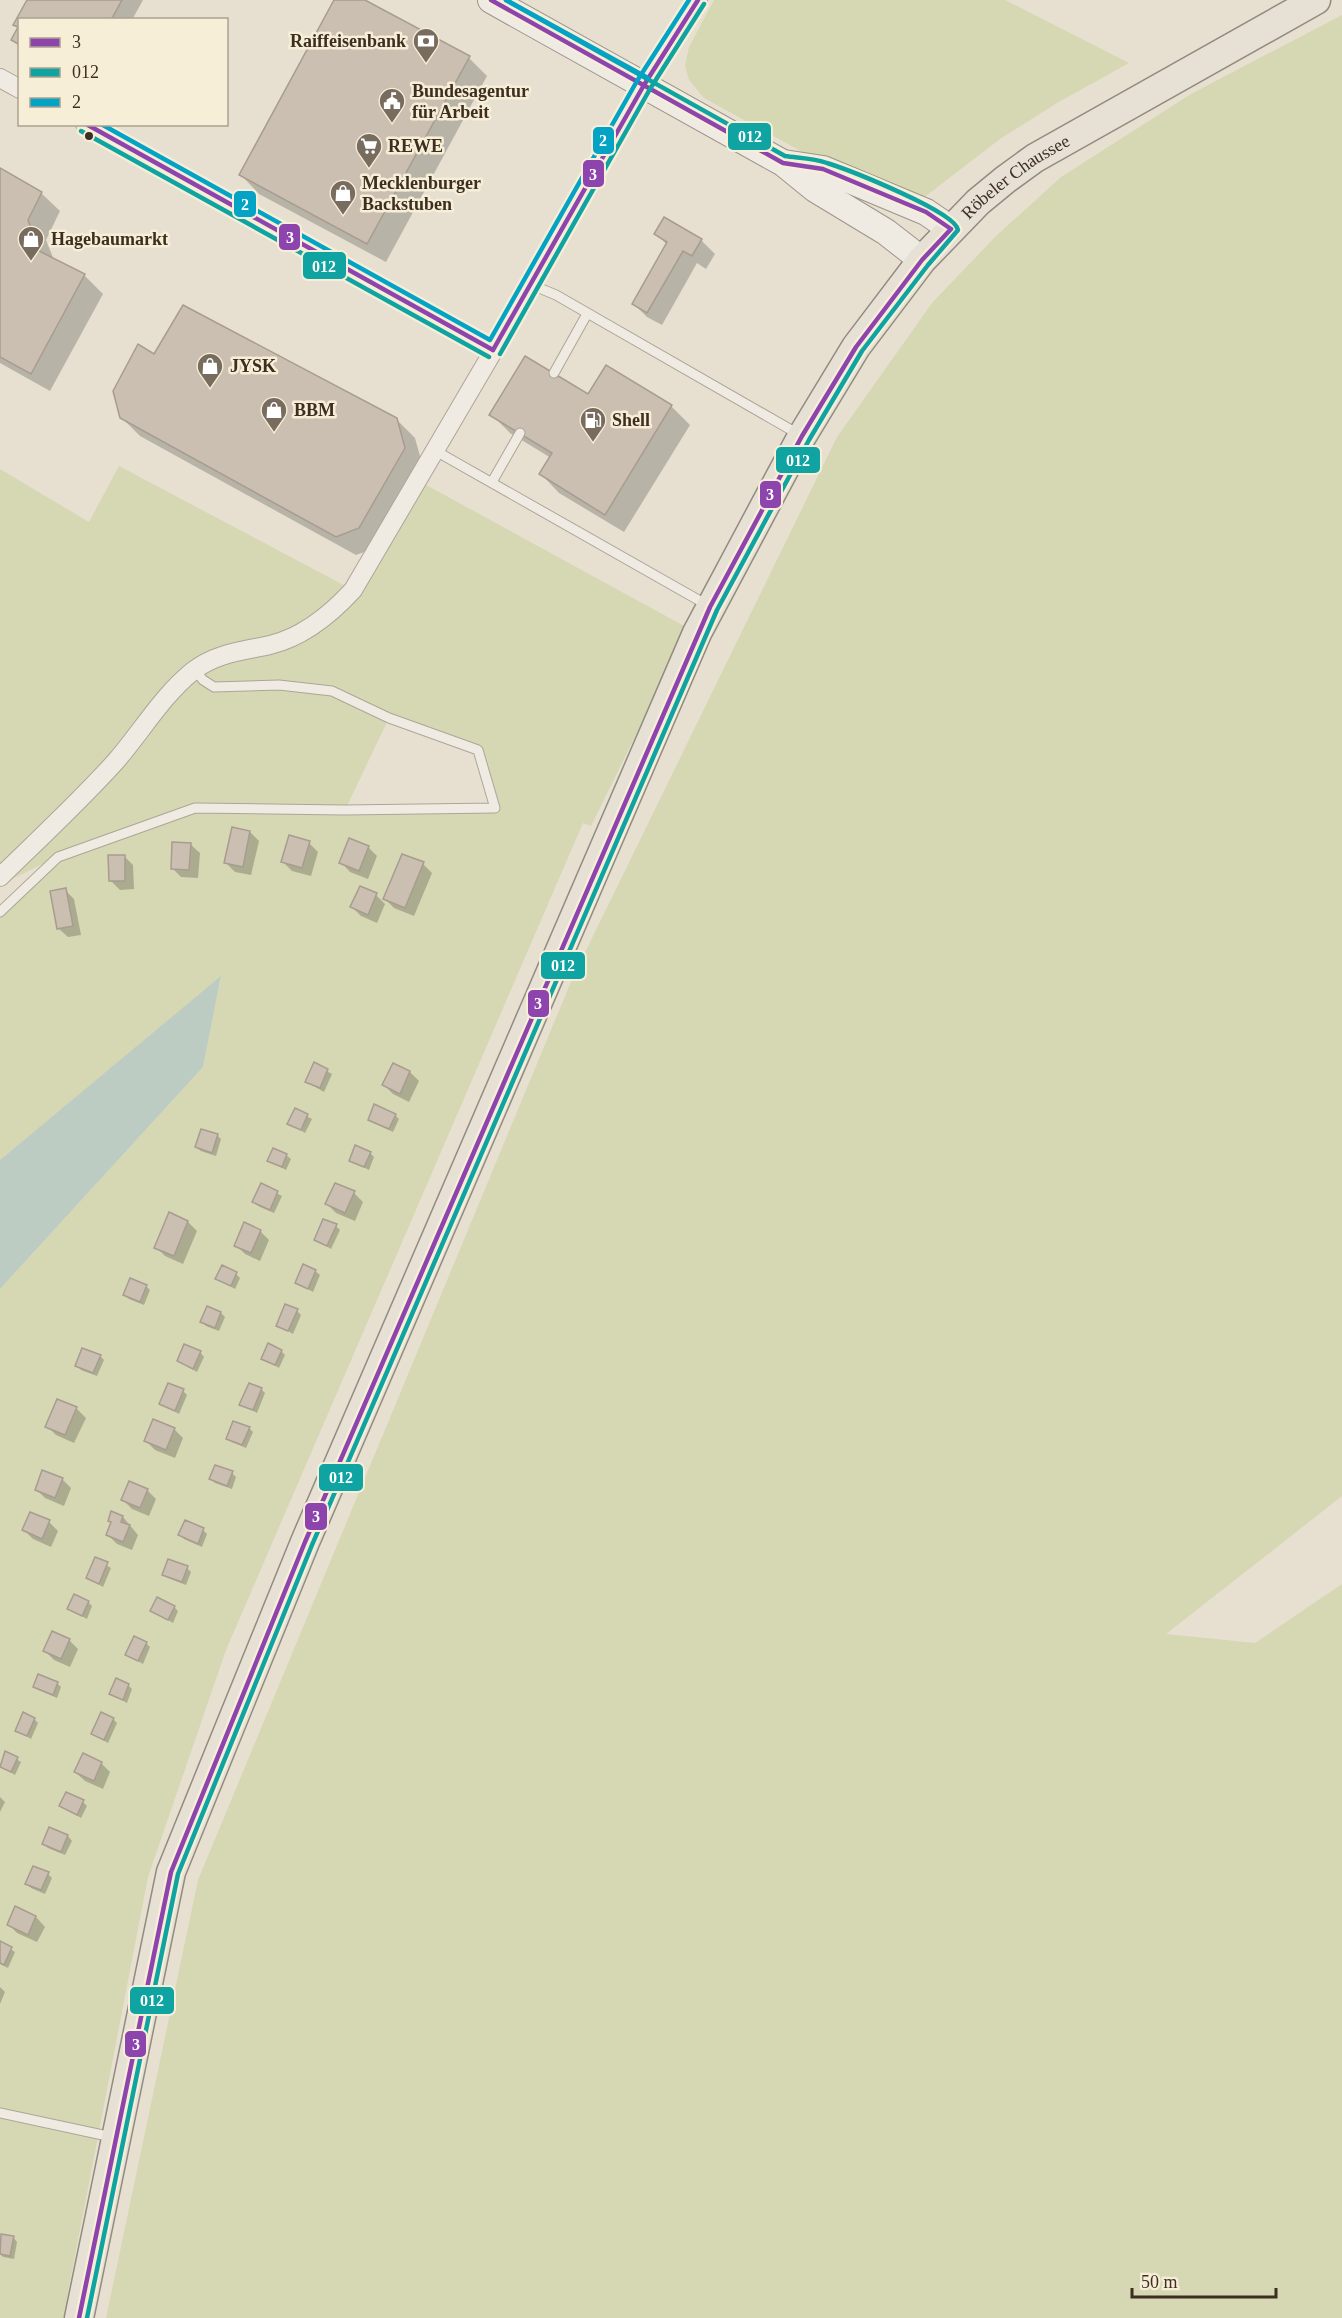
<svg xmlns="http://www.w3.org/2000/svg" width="1342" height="2318" font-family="Georgia,serif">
<rect width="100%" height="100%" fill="#e7e0d1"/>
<!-- green -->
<g fill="#d6d7b3" fill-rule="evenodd">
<polygon points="714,0 1005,0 1129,63 1057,103 1000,139 922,199 817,160 704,98 689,80 685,66 689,47"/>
<polygon points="1342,15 1342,1496 1166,1634 1255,1643 1342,1584 1342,2318 106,2318 198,1880 573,977 837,437 932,303 995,237 1061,177 1191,94"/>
<path d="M119,466L353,590L417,480L697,633L681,643L591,826L583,823L226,1650L148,1877L63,2318H0V1289L203,1067L221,977L0,1160V912L55,858L0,885V469L89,522ZM389,718L478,750L494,808L345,810Z"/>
</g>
<!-- water -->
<polygon fill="#bcccc2" points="221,976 203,1067 0,1289 0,1160"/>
<!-- shadow -->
<g fill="#0003">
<polygon points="28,0 143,0 132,20 20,20 20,47 12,40 19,28 15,24"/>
<polygon points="336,0 362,0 469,58 487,76 386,262 259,194 241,175"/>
<polygon points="0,170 41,193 60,211 46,240 54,260 84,275 103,294 50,391 0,363"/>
<polygon points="656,233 701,240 715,254 706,269 697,263 662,325 647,317 634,304 667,245"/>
<polygon points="154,356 396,419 415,438 423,467 378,547 356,555 140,436 121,417"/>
<polygon points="606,367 671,406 690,425 624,532 559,493 541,474 551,458 510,433 491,414 588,397"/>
<polygon points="250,832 259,841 251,875 235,872 226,863"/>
<polygon points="309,843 318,852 311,876 292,871 283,862"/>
<polygon points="190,844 200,853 198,878 181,877 172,868"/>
<polygon points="368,847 377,856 368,879 350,872 341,862"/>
<polygon points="124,856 133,865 134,889 120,890 111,881"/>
<polygon points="423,864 432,873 414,916 394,908 385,899"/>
<polygon points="65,890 74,899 81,935 68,937 58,928"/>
<polygon points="376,895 385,904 377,923 361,916 352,907"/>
<polygon points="314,1064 332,1074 324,1092 307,1082"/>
<polygon points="394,1065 410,1072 419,1081 409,1102 393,1094 384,1085"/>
<polygon points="295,1110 312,1119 305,1133 289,1123"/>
<polygon points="395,1115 399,1119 393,1132 374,1123 370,1119"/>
<polygon points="217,1135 221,1139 216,1156 201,1151 196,1147"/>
<polygon points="370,1153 374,1157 369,1170 351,1161"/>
<polygon points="286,1155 291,1159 286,1170 269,1161"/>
<polygon points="261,1185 282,1196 274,1213 258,1206 254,1202"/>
<polygon points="354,1193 363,1202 355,1221 336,1213 327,1204"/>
<polygon points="169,1214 188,1222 197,1231 183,1264 165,1256 156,1247"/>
<polygon points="336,1226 340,1230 331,1249 315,1239"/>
<polygon points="260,1231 269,1240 260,1261 245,1254 236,1245"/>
<polygon points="315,1271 320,1275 313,1292 297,1283"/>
<polygon points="236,1274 240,1278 235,1289 217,1279"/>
<polygon points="146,1286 150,1290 144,1305 129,1299 125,1295"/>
<polygon points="297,1311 301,1315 293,1334 278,1325"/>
<polygon points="221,1313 225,1317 219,1331 206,1326 202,1322"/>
<polygon points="281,1351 285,1355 279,1368 263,1359"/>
<polygon points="200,1352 204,1357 197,1372 178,1361"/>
<polygon points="100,1356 104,1360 97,1376 81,1370 77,1365"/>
<polygon points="261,1389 265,1393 257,1413 241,1404"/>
<polygon points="183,1391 187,1395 179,1414 161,1404"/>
<polygon points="58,1401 77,1409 86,1418 74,1443 56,1435 47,1426"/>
<polygon points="249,1428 253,1432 246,1448 232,1442 228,1438"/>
<polygon points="174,1429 183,1438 175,1458 155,1450 146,1441"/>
<polygon points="232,1473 236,1477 232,1489 215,1483 211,1479"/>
<polygon points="62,1479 71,1488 64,1506 45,1498 36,1489"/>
<polygon points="130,1483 147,1490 156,1499 149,1516 132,1509 123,1500"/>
<polygon points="112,1513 123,1517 138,1535 132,1550 117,1544 108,1535 112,1523"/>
<polygon points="49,1522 58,1531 51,1547 33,1539 24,1530"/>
<polygon points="203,1530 207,1534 202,1547 184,1539 180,1535"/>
<polygon points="96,1559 111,1568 103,1587 88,1578"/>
<polygon points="187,1568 191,1572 186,1585 168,1578 164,1574"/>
<polygon points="88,1602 92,1606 87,1619 69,1609"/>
<polygon points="174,1607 178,1611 173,1623 152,1611"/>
<polygon points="69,1640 78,1649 70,1667 54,1660 45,1651"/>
<polygon points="146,1643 150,1647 143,1664 127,1655"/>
<polygon points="57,1683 61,1687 57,1698 39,1690 34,1686"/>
<polygon points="128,1685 132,1689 127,1703 111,1694"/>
<polygon points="34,1719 38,1723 31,1739 16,1730"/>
<polygon points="113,1719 117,1723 108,1743 93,1734"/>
<polygon points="6,1753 21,1762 15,1775 0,1766"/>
<polygon points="101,1763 110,1772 103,1789 85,1781 75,1772"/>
<polygon points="0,1797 5,1802 0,1812"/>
<polygon points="83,1802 87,1806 81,1818 61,1806"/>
<polygon points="50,1829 68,1836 72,1841 65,1855 48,1848 44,1844"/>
<polygon points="48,1874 52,1878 45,1894 31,1888 27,1884"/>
<polygon points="16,1908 36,1917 45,1927 37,1942 17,1933 8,1924"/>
<polygon points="0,1943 15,1952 8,1968 0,1964"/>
<polygon points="0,1987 5,1992 0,2004"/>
<polygon points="2,2235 13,2237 17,2242 14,2259 3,2257 0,2254"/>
</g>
<!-- building -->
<g fill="#cbbfb2" stroke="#a89c90" stroke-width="1.5">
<polygon points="27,0 122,0 111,20 20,20 20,45 11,40 18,27 13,25"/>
<polygon points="334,0 365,0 470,56 367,244 239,175"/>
<polygon points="0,168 42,192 28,220 39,251 85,274 31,374 0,357"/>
<polygon points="664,217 702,239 692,256 683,251 647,313 632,304 667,242 654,234"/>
<polygon points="183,305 397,418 405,448 359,528 336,537 120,418 113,391 138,344 154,354"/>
<polygon points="525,356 588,394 606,365 672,405 605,515 539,474 552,453 489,415"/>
<polygon points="232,827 250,831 243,867 224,863"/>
<polygon points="289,835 310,841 302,868 281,862"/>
<polygon points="349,838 369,846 359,871 339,863"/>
<polygon points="172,842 191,843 189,870 171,869"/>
<polygon points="402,854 424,862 405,908 383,899"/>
<polygon points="108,855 125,855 125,881 109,881"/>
<polygon points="360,886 377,893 368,915 350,907"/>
<polygon points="66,888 73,926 57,929 50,891"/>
<polygon points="314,1062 328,1069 320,1088 305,1082"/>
<polygon points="393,1063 410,1071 400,1094 382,1085"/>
<polygon points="374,1104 396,1114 389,1129 368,1120"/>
<polygon points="295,1108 308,1114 301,1130 287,1124"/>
<polygon points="201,1129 218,1134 212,1153 195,1147"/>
<polygon points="355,1145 371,1152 364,1167 349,1161"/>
<polygon points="273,1148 287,1154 282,1167 267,1161"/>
<polygon points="261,1183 278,1191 270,1210 252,1202"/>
<polygon points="335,1183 355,1191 345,1213 325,1204"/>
<polygon points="169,1212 188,1221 174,1256 154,1248"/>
<polygon points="323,1219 337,1224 327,1246 314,1240"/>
<polygon points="244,1222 261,1230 251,1253 234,1246"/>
<polygon points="303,1264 316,1270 308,1289 295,1283"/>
<polygon points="222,1265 237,1272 231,1286 215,1279"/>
<polygon points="130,1278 147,1285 140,1302 123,1295"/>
<polygon points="285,1304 298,1309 288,1331 276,1326"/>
<polygon points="207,1306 221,1312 215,1328 200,1322"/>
<polygon points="268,1343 282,1350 275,1365 261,1359"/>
<polygon points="184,1344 201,1351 193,1369 177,1361"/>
<polygon points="82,1348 101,1355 93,1373 75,1366"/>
<polygon points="168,1383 184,1389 175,1411 159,1404"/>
<polygon points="249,1383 262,1388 253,1410 239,1405"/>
<polygon points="57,1399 77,1407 65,1435 45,1427"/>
<polygon points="153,1419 175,1428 166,1450 144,1441"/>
<polygon points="233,1421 250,1427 242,1445 226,1439"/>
<polygon points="215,1465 233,1471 227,1486 209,1479"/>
<polygon points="42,1470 63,1478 55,1498 35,1490"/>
<polygon points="129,1481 148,1489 140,1508 121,1500"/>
<polygon points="111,1511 123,1516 121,1522 130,1525 123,1542 106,1535 111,1522 108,1521"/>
<polygon points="30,1512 50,1520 42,1539 22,1530"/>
<polygon points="185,1520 204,1528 198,1544 178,1535"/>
<polygon points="95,1557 108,1562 99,1584 86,1578"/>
<polygon points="168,1559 188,1566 182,1582 162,1575"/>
<polygon points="74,1594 89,1601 82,1616 67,1609"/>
<polygon points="157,1597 175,1606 168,1620 150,1611"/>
<polygon points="52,1631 70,1639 61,1659 43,1651"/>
<polygon points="134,1636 147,1642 138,1661 125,1655"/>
<polygon points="38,1674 58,1682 53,1695 33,1687"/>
<polygon points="116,1678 129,1684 123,1700 109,1694"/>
<polygon points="23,1712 35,1718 27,1736 15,1731"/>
<polygon points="101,1712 114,1718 104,1740 91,1734"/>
<polygon points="5,1751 18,1757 11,1772 0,1767"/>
<polygon points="83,1753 102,1762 94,1781 74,1772"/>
<polygon points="66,1792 84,1800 77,1815 59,1806"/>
<polygon points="49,1827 68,1835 61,1852 42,1844"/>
<polygon points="33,1866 49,1872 41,1890 25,1884"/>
<polygon points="15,1906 36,1916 28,1935 7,1925"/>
<polygon points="0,1941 12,1947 4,1965 0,1963"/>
<polygon points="1,2234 14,2236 10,2256 0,2254"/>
</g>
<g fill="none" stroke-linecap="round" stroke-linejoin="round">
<!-- lane casing -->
<g stroke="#ada599" stroke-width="11">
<g id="lane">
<polyline points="532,285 556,295 800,435"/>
<polyline points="554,373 587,314"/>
<polyline points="434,450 709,606"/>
<polyline points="492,482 520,433"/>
<polyline points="0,912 58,857 195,808 344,810 495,808 478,750 389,718 332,691 279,685 214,687 203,680 195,670"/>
<polyline points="0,2113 112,2137"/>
</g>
</g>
<!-- street casing -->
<g stroke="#ada599" stroke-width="20">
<g id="street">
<polyline points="0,78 20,89"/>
<polyline points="85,124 493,350"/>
<path d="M0,877C39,839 80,801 116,761C142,731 162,696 193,671C216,653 243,651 270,645C303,637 331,614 353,590L532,285L644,85L698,0"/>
</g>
</g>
<!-- secondary casing -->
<g stroke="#9c958a" stroke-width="28">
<g id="secondary">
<polyline points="491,0 783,163 815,189 886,232 922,260"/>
<polyline points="784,163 823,169 926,212 951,229"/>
</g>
</g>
<!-- primary casing -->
<g stroke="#928b80" stroke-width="31">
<g id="primary">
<path id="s1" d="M79,2318L171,1872L305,1542L697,633L802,436L856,347L922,260L978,202L1006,179L1035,158L1316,0"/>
</g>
</g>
<!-- lane -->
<use href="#lane" stroke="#efebe3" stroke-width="9"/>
<!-- street -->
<use href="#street" stroke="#efebe3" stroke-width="18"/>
<!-- secondary -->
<use href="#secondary" stroke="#efebe3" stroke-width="26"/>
<!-- primary -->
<use href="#primary" stroke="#e6e1d4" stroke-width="28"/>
<!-- bus-1 casing -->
<g stroke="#f7eed8" stroke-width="9">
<g id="bus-1">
<polyline points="86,124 493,350"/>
<polyline points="493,350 644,85 698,0"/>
<polyline points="79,2318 171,1872 305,1542 710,607 802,436 856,347 922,260 951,229 926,212 823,169 783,163 491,0"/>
</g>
</g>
<!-- bus-2 casing -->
<g stroke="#f7eed8" stroke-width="9">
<g id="bus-2">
<polyline points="81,131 489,357"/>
<polyline points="500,354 650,89 704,4"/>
<path d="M87,2318L178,1874L312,1545L717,610L809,440L862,351L928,265L958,230C956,212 849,170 827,163C814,158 799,158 785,156L506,0"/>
</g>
</g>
<!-- bus-3 casing -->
<g stroke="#f7eed8" stroke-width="9">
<g id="bus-3">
<polyline points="506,0 648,78"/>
<polyline points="101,124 490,340 637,81 689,0"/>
</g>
</g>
<!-- bus-1 -->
<use href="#bus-1" stroke="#8e44ad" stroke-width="4.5"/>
<!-- bus-2 -->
<use href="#bus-2" stroke="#0fa4a1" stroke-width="4.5"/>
<!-- bus-3 -->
<use href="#bus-3" stroke="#03a3c5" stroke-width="4.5"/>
</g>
<!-- icons -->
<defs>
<g id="bank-pin" transform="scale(1.35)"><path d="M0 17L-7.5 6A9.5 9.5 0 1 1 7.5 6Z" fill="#786c5e" stroke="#f7eed8"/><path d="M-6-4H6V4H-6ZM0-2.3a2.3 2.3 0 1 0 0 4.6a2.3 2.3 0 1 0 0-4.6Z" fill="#fff"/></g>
<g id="civic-pin" transform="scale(1.35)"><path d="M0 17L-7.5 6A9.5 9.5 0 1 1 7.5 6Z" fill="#786c5e" stroke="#f7eed8"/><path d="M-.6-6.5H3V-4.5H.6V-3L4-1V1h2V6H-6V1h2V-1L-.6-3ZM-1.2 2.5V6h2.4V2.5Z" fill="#fff"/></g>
<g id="supermarket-pin" transform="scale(1.35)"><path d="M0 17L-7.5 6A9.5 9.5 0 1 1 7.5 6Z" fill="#786c5e" stroke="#f7eed8"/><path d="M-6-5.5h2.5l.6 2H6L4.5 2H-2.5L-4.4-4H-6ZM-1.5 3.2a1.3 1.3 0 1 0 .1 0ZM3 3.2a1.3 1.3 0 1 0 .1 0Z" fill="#fff"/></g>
<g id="shop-pin" transform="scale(1.35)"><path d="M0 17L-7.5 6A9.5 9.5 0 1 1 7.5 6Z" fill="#786c5e" stroke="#f7eed8"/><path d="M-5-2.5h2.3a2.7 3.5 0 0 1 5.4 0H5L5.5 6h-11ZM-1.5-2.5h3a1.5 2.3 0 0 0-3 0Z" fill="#fff"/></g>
<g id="fuel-pin" transform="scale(1.35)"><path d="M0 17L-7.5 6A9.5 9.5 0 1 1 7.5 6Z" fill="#786c5e" stroke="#f7eed8"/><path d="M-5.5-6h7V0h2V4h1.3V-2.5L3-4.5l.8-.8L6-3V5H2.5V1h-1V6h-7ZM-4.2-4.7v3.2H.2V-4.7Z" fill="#fff"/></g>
</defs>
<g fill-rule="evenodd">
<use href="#bank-pin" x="426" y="41"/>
<use href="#civic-pin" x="392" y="101"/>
<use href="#supermarket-pin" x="369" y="146"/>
<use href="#shop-pin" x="343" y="193"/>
<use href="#shop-pin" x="31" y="239"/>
<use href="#shop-pin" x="210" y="366"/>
<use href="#shop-pin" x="274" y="410"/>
<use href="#fuel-pin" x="593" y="420"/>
</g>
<!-- markers -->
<circle fill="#3d2e20" stroke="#f7eed8" stroke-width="2" cx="89" cy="136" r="5"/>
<g text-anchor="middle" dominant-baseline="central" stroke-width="5" stroke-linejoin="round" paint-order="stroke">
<!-- poi labels -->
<g font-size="18" font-weight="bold" fill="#3d2e20" stroke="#f7eed8" text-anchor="start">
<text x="406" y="41" text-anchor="end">Raiffeisenbank</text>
<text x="412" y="91">Bundesagentur<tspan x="412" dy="21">für Arbeit</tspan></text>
<text x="388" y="146">REWE</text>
<text x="362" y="183">Mecklenburger<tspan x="362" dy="21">Backstuben</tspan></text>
<text x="51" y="239">Hagebaumarkt</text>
<text x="230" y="366">JYSK</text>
<text x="294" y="410">BBM</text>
<text x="612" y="420">Shell</text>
</g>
<!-- street labels -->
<g font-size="18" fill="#3d2e20" stroke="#f7eed8">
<text stroke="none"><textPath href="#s1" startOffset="2364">Röbeler Chaussee</textPath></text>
</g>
</g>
<g stroke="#f7eed8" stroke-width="2">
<rect x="727" y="122" width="45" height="29" rx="6" fill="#0fa4a1"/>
<rect x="592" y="126" width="23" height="29" rx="6" fill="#03a3c5"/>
<rect x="582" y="159" width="23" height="29" rx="6" fill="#8e44ad"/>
<rect x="233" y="190" width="24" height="28" rx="6" fill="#03a3c5"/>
<rect x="278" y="223" width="23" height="28" rx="6" fill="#8e44ad"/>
<rect x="302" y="251" width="45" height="29" rx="6" fill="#0fa4a1"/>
<rect x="775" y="446" width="46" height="28" rx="6" fill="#0fa4a1"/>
<rect x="759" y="480" width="23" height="29" rx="6" fill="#8e44ad"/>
<rect x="540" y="951" width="46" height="29" rx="6" fill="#0fa4a1"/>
<rect x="527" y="989" width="23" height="29" rx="6" fill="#8e44ad"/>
<rect x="318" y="1463" width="46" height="29" rx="6" fill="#0fa4a1"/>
<rect x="304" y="1502" width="24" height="29" rx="6" fill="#8e44ad"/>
<rect x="129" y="1986" width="46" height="29" rx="6" fill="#0fa4a1"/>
<rect x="124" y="2030" width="23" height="28" rx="6" fill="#8e44ad"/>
</g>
<g font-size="16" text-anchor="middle" font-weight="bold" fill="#fff">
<text x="750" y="142">012</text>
<text x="603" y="146">2</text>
<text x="593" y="180">3</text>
<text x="245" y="210">2</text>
<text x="290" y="243">3</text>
<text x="324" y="272">012</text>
<text x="798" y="466">012</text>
<text x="770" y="500">3</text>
<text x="563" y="971">012</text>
<text x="538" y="1009">3</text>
<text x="341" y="1483">012</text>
<text x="316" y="1522">3</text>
<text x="152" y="2006">012</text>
<text x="136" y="2050">3</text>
</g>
<!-- legend -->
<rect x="18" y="18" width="210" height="108" fill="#f7eed8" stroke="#ada18e" stroke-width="1.5"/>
<rect x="30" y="38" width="30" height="9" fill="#8e44ad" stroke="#ada18e" stroke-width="1.5"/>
<text x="72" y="48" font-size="18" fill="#3d2e20">3</text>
<rect x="30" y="68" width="30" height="9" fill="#0fa4a1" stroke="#ada18e" stroke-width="1.5"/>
<text x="72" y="78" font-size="18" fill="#3d2e20">012</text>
<rect x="30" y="98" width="30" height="9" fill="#03a3c5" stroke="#ada18e" stroke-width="1.5"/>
<text x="72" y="108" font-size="18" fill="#3d2e20">2</text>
<!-- scale -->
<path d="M1132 2288v9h144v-9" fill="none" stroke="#3d2e20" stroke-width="3"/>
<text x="1141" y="2288" font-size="18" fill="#3d2e20" stroke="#f7eed8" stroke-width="4.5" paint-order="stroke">50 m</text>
</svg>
